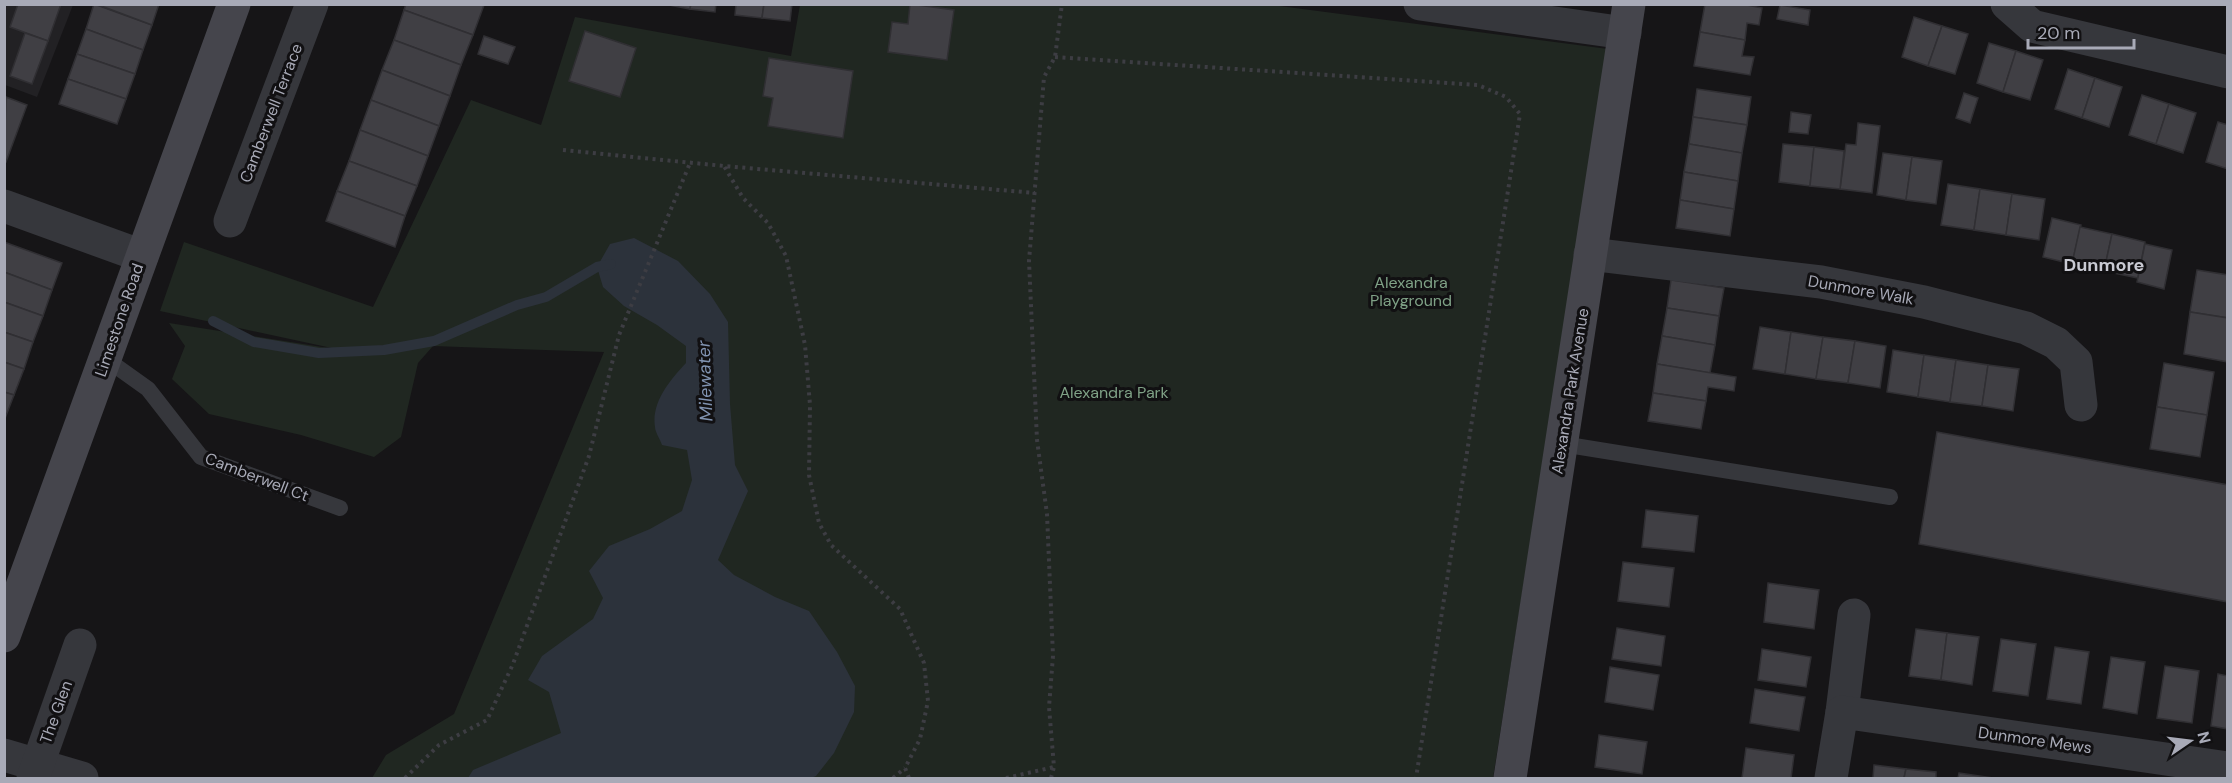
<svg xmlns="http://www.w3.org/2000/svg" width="2232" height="783" font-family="'DM Sans',sans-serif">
<rect width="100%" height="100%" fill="#161517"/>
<!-- built -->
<polygon fill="#222124" points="4,5 73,5 37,97 5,85"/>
<!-- green -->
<polygon fill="#202721" points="1264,4 1608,49 1493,778 372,778 386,755 454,714 604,352 433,346 418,363 401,437 374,457 301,435 209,414 172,379 185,346 169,323 341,350 160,311 184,242 373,307 471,100 541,125 575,17 791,56 800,5"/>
<!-- water -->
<path fill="#2c323b" d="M634,238L678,261L710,294L728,322L730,404L735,465L748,491L718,560L734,575L775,597L809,611L837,652L855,686L854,712L834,753L816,776L811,778H468L473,770L561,733L549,692L528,680L542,656L593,619L603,598L589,571L609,546L650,529L682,511L692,480L687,450L662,445C660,439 655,432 655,427C651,402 671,379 686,363V346L657,325L624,306L603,287L597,267L610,244Z"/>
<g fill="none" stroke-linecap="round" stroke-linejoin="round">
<!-- stream -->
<polyline stroke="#2c323b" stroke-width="10" points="213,321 254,342 319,353 384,350 434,341 517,305 546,297 597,267 611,264"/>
</g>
<!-- building -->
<g fill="#403f44" stroke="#302f33" stroke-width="1.5">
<polygon points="18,4 61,4 48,41 10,27"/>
<polygon points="94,4 152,25 143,50 86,29"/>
<polygon points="96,4 159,4 152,25"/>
<polygon points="406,4 483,4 484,5 473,35 404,10"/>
<polygon points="664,4 691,4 690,9"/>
<polygon points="691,4 716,4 715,12 690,9"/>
<polygon points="736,4 764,4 762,18 735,15"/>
<polygon points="764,4 792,4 790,21 762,18"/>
<polygon points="910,4 954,10 947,60 888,52 892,22 908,24"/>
<polygon points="1705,4 1742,4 1762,8 1759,25 1747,23 1745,40 1700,32"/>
<polygon points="1780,5 1810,10 1808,25 1777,19"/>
<polygon points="404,10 473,35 461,65 394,40"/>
<polygon points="1914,17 1942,26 1928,66 1902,57"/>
<polygon points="1942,26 1968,34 1955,74 1928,66"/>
<polygon points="86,29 143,50 135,74 77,54"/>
<polygon points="585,31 636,48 620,97 569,81"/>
<polygon points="1700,32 1745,40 1742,56 1754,57 1750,75 1694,66"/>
<polygon points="25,33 48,41 32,84 10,76"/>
<polygon points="484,36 515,47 508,64 478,54"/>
<polygon points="394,40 461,65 450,96 382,70"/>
<polygon points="1989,43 2016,51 2003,92 1977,83"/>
<polygon points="2016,51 2043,60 2030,100 2003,92"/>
<polygon points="77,54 135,74 126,99 68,79"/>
<polygon points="769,58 853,71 843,138 768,126 773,98 763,96"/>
<polygon points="2068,69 2095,78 2082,118 2055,109"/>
<polygon points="382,70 450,96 439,126 371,100"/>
<polygon points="2095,78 2122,87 2109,127 2082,118"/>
<polygon points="68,79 126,99 117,124 59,104"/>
<polygon points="1697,89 1751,97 1747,125 1693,117"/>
<polygon points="1964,93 1978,98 1970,123 1956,118"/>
<polygon points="2142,95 2169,104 2156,144 2129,135"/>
<polygon points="6,97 27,105 6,162 4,161"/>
<polygon points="371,100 439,126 428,156 360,130"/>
<polygon points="2169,104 2196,113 2183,153 2156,144"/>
<polygon points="1791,112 1811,115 1808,134 1789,132"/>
<polygon points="1693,117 1747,125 1742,153 1689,144"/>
<polygon points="2218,122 2228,125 2228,169 2206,162"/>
<polygon points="1858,123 1880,126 1872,193 1840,189 1846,144 1856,145"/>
<polygon points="360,130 428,156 417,186 349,161"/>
<polygon points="1689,144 1742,153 1738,181 1684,172"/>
<polygon points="1783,144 1814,147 1810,186 1779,182"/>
<polygon points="1814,147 1844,151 1840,189 1810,186"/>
<polygon points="1883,153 1912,157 1906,200 1877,195"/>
<polygon points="1912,157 1942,161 1936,204 1906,200"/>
<polygon points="349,161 417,186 405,216 337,191"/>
<polygon points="1684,172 1738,181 1734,209 1680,200"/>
<polygon points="1948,184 1980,189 1974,230 1941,225"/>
<polygon points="1980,189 2012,194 2006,235 1974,230"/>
<polygon points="337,191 405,216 395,247 326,221"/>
<polygon points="2012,194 2045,199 2039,240 2006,235"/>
<polygon points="1680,200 1734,209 1730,236 1676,228"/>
<polygon points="2052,218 2081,225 2072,264 2043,257"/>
<polygon points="2080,227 2112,234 2104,271 2072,264"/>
<polygon points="2112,234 2145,242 2138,278 2104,271"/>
<polygon points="4,242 62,263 52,290 4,272"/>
<polygon points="2145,244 2172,250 2164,289 2137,282"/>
<polygon points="2197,270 2228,275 2228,318 2190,312"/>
<polygon points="4,272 52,290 43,316 4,302"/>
<polygon points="1671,280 1724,288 1719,316 1667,308"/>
<polygon points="4,302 43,316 33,342 4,332"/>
<polygon points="1667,308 1719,316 1715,345 1662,336"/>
<polygon points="2190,312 2228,318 2228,362 2184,354"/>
<polygon points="1760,327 1791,332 1785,374 1753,369"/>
<polygon points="4,332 33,342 24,369 4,362"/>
<polygon points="1791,332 1823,337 1816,379 1785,374"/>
<polygon points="1662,336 1715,345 1710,373 1657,364"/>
<polygon points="1823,337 1855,341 1848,383 1816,379"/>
<polygon points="1855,341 1886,346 1880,388 1848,383"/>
<polygon points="1893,350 1924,355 1918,397 1887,392"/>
<polygon points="1924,355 1956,360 1950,402 1918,397"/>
<polygon points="1956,360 1988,365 1982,406 1950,402"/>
<polygon points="4,362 24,369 14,395 4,392"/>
<polygon points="2164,363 2214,372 2207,415 2157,407"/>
<polygon points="1657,364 1736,377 1734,391 1708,387 1706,401 1653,393"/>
<polygon points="1988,365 2019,369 2013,411 1982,406"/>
<polygon points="4,392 14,395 4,421"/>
<polygon points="1653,393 1706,401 1701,429 1648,421"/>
<polygon points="2157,407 2207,415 2200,457 2150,449"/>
<polygon points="1937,432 2228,485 2228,602 1919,544"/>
<polygon points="1646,510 1698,516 1694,552 1642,547"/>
<polygon points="1623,562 1674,568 1669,607 1618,601"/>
<polygon points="1768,583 1819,590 1814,629 1764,622"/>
<polygon points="1617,628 1665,636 1661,666 1612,659"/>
<polygon points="1916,629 1947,633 1941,680 1909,676"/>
<polygon points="1947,633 1979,637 1972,685 1941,680"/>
<polygon points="2001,639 2036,644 2028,696 1993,691"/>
<polygon points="2055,647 2089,652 2081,704 2047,699"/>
<polygon points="1762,649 1811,657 1806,687 1758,680"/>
<polygon points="2111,657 2145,662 2137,714 2103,708"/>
<polygon points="2165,666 2199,671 2192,723 2157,718"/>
<polygon points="1610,667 1659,675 1653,710 1605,702"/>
<polygon points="2218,674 2228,676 2228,729 2211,726"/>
<polygon points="1755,689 1805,697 1799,731 1750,723"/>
<polygon points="1599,735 1647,742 1642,774 1595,767"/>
<polygon points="1746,748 1794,755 1791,778 1742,778"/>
<polygon points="1874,765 1906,769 1904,778 1873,778"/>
<polygon points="1906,769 1936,772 1936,778 1904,778"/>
<polygon points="1959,773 1993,778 1958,778"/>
</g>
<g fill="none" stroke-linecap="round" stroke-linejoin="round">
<!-- path -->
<g stroke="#3d3d43" stroke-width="4" stroke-dasharray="3 4.5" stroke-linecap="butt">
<polyline points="1055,57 1478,85 1506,97 1520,114 1416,778"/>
<polyline points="563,150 724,166"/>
<polyline points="405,778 439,745 487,720 513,664 589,456 619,335 690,163"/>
<polyline points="893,778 905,768"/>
<polyline points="909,778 905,768 920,739 928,701 924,663 900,609 831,545 819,523 809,475 810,405 805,345 786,256 768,223 743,198 724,166 1035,193"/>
<polyline points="1006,778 1054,767"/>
<polyline points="1051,778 1054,767 1049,707 1053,656 1047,514 1037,440 1029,261 1044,77 1055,57 1062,4"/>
</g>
<!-- lane -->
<g stroke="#36373c" stroke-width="16">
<polyline points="106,359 148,389 201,457 340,508"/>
<polyline points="1562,444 1890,497"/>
</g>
<!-- street -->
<g stroke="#36373c" stroke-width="33">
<polyline points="1420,4 1625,33"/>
<polyline points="2007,4 2032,26 2228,72"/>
<polyline points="4,206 142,256"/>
<polyline points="230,221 312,4"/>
<polyline points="1590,254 1821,282 1924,302 2026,328 2056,343 2076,362 2081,405"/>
<polyline points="1842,712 1854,615"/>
<polyline points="4,755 82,778"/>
<polyline points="33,778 80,645"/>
<polyline points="1831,778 1842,712 2228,768"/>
</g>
<!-- secondary -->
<g stroke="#45454c" stroke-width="33">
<polyline points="4,636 234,4"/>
<polyline points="1510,778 1629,4"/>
</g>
</g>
<g text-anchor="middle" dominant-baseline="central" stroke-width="6" stroke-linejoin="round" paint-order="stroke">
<!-- street labels -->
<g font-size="16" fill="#a8aab7" stroke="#111012">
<text transform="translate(271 113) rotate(-69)">Camberwell Terrace</text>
<text transform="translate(1861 290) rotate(10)">Dunmore Walk</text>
<text transform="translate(119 320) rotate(-71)">Limestone Road</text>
<text transform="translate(1570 391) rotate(-81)">Alexandra Park Avenue</text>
<text transform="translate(257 477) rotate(21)">Camberwell Ct</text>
<text transform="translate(56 712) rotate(-70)">The Glen</text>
<text transform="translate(2035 740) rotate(8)">Dunmore Mews</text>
</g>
<!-- park labels -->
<g font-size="16" fill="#7fa186" stroke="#111012">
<text x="1411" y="282">Alexandra<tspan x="1411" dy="18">Playground</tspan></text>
<text x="1114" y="392">Alexandra Park</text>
</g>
<!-- neighbourhood labels -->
<g font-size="18" font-weight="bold" fill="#c9cad3" stroke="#111012">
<text x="2104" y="265">Dunmore</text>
</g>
<!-- water labels -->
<g font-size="18" font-style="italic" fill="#8093b1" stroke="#111012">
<text transform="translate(705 381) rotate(-92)">Milewater</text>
</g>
</g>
<!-- border -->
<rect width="2232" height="783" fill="none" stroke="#a8aab7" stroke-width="12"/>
<!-- north arrow -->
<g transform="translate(2190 741) rotate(76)" stroke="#111012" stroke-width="4.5" paint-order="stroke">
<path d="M0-4.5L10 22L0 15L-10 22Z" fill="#a8aab7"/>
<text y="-9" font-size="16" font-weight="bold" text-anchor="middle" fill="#a8aab7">N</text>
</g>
<!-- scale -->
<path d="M2028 39v9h106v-9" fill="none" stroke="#a8aab7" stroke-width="3"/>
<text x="2037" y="39" font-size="18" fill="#a8aab7" stroke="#111012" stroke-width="4.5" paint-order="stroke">20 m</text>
</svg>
